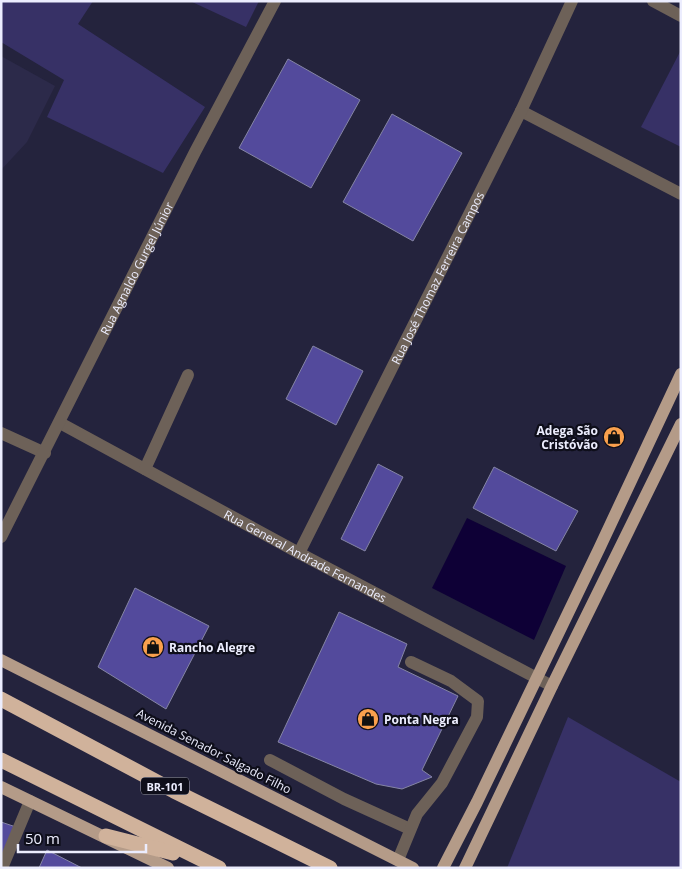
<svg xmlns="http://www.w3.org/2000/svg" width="682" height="869" font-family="'Open Sans',sans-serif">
<rect width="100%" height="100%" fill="#24233d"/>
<!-- built -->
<polygon fill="#2c2a4a" points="1,56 55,86 27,142 1,170"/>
<!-- green -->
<g fill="#373166">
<polygon points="1,1 93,1 78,24 205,107 163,173 47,117 64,80 1,42"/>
<polygon points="190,1 259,1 246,27"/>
<polygon points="681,50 681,147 641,127"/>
<polygon points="568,717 681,782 681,868 507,868"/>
</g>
<!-- water -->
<polygon fill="#0e0036" points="467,518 566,566 534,640 432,588"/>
<!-- building -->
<g fill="#534a9c" stroke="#8585a5">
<polygon points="288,59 360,100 311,188 239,148"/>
<polygon points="392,114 462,153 413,241 343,202"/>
<polygon points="313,346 363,371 336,425 286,399"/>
<polygon points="378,464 403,477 365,551 341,539"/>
<polygon points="494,467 578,511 556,551 473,508"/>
<polygon points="135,588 209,626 166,709 98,667"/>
<polygon points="339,612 407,644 398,667 458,696 422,770 432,777 402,789 376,784 278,742"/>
<polygon points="1,822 16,827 1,862"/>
<polygon points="47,850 82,868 39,868"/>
</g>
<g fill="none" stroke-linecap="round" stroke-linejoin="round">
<!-- minor -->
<g stroke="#6d6158" stroke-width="12">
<polyline points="653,1 681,16"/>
<polyline points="521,111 681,194"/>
<path id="s1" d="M60,423L299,553L552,686"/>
<polyline points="1,433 45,453"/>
<polyline points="145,469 188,375"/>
<path id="s2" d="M1,537L195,152L275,1"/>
<path id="s3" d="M299,553L521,111L572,1"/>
<polyline points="270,760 344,799 410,829"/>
<polyline points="398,860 417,814 442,783 477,717 478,701 451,681 411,662"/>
<polyline points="2,868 30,801"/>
</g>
<!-- major -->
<g stroke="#b49b88" stroke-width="12">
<polyline points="1,660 413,868"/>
<polyline points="1,787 168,868"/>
<polyline points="443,868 477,802 599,549 681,374"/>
<polyline points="465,868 552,686 681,424"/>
</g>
<!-- highway -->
<g stroke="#d0b29b" stroke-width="15">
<polyline points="1,699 174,791 330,868"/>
<polyline points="1,760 219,868"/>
<polyline points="106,836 173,853"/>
</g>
</g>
<!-- icons -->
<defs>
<g id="shop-disc" transform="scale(1.125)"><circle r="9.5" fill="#f9a04d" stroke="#0e0e1a"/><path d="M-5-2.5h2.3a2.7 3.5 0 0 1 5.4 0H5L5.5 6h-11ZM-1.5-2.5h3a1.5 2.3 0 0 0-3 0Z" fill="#111"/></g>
</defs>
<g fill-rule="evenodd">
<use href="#shop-disc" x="614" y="437"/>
<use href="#shop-disc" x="153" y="647"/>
<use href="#shop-disc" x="368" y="719"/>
</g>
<g text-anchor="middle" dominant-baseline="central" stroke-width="4.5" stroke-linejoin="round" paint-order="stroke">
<!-- shield labels -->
<rect fill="#0e0e1a" stroke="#a9aaba" stroke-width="1" x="141" y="777.5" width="48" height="17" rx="4"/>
<g font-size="11" font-weight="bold" fill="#ecedfe">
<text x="165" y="786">BR-101</text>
</g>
<!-- street labels -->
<g font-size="12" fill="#ecedfe" stroke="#0e0e1a">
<text stroke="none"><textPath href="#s2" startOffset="301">Rua Agnaldo Gurgel Júnior</textPath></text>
<text stroke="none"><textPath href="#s3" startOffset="308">Rua José Thomaz Ferreira Campos</textPath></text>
<text stroke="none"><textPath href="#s1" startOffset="279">Rua General Andrade Fernandes</textPath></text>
<text transform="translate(214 751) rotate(27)">Avenida Senador Salgado Filho</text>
</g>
<!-- poi labels -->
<g font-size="12" font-weight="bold" fill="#ecedfe" stroke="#0e0e1a" text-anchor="start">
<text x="598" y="430" text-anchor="end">Adega São<tspan x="598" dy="14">Cristóvão</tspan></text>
<text x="169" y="647">Rancho Alegre</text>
<text x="384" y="719">Ponta Negra</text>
</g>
</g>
<!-- border -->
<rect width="682" height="869" fill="none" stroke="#ecedfe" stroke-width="5"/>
<!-- scale -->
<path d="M18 844v8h128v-8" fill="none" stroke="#ecedfe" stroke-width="2.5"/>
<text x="25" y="844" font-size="15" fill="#ecedfe" stroke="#0e0e1a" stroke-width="4" paint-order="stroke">50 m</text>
</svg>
